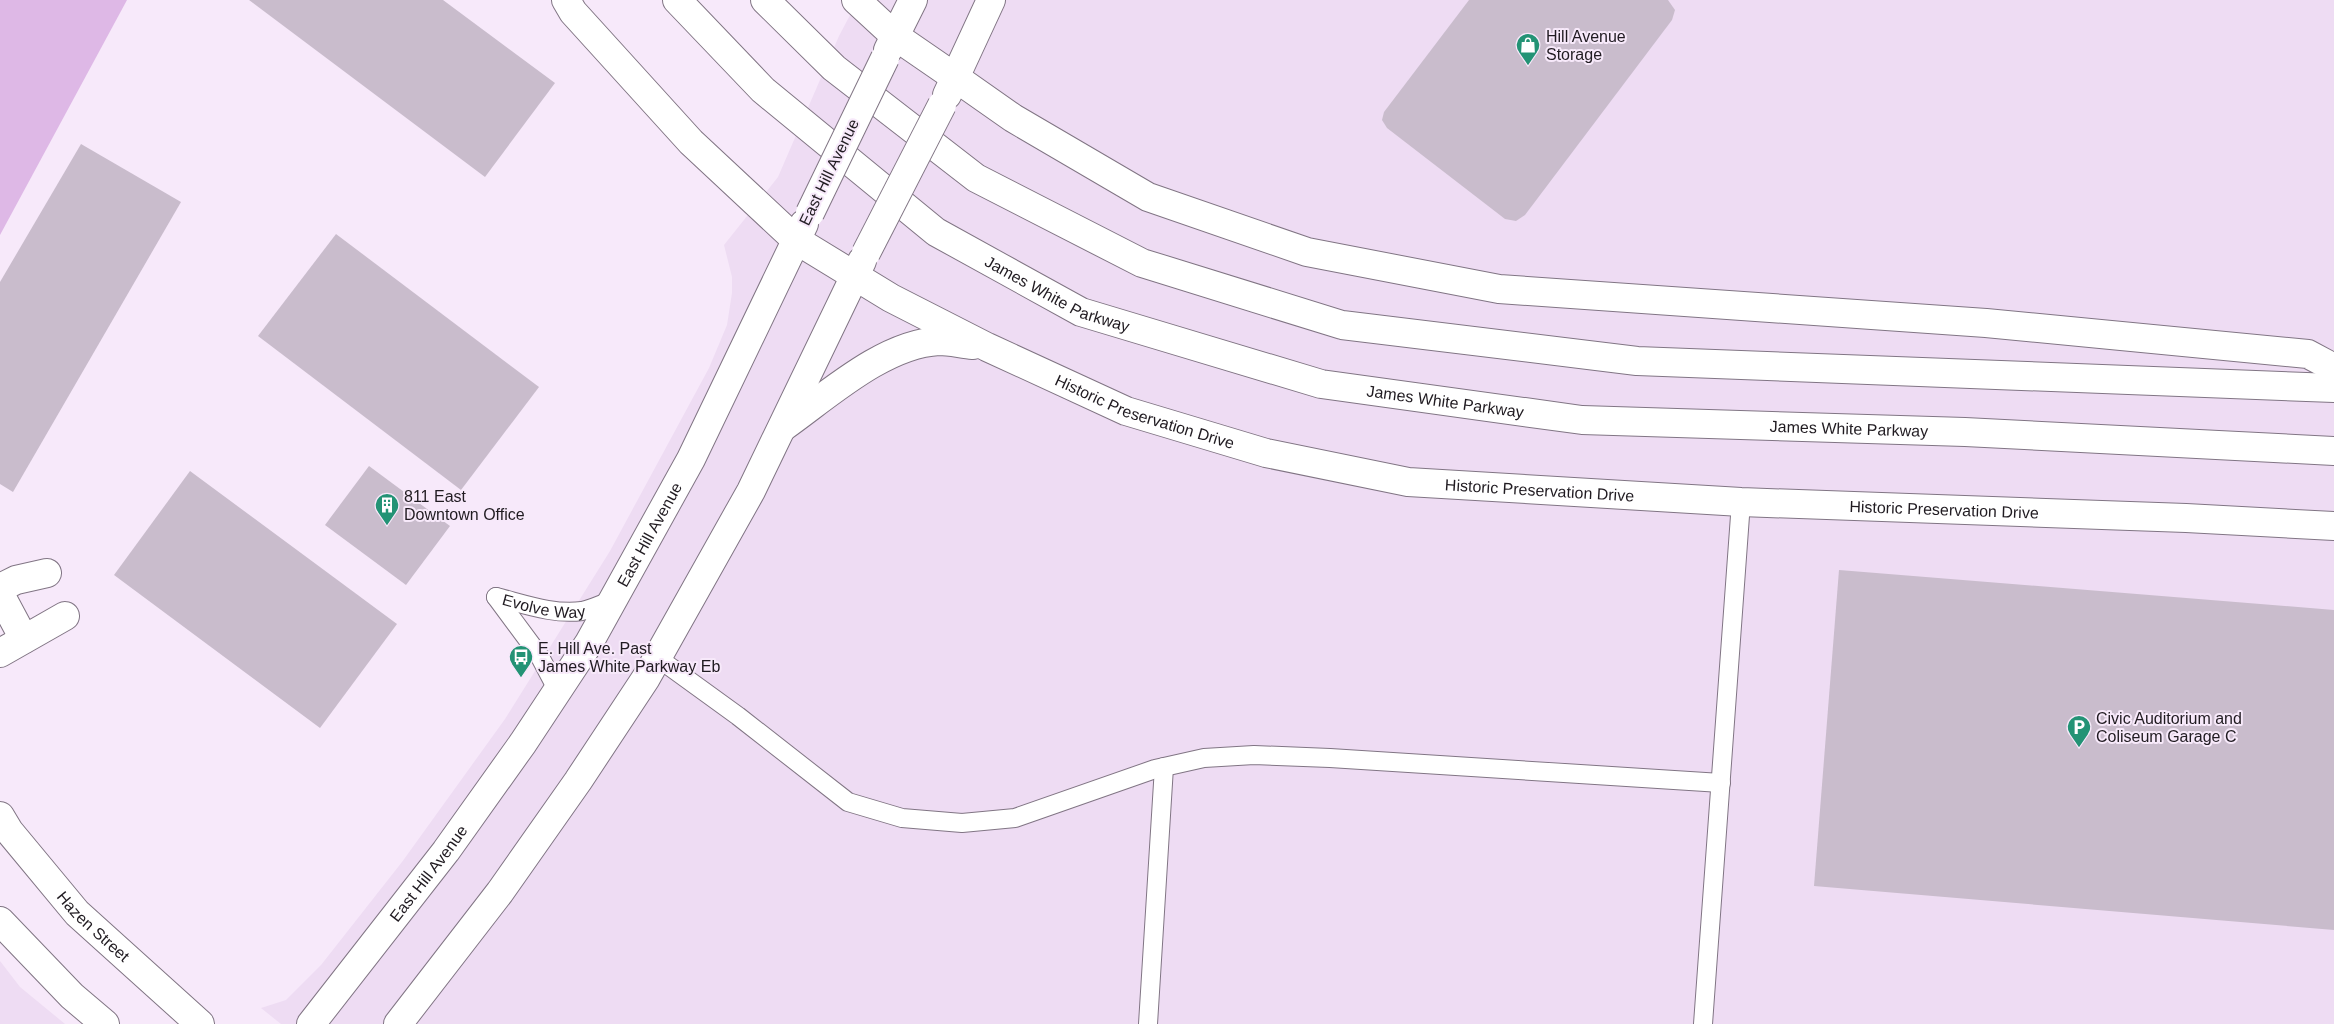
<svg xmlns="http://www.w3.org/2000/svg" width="2334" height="1024" font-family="Arial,sans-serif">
<rect width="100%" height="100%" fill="#f7e9fa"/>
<!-- built -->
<g fill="#eedcf3">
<polygon points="858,0 2334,0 2334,1024 281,1024 261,1008 286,1000 321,965 402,862 505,719 610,551 709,368 727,325 732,293 732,277 724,245 778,177 839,36"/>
<polygon points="0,961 20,987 65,1024 0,1024"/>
</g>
<!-- green -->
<polygon fill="#deb8e6" points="0,0 127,0 0,235"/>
<!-- building -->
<g fill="#c9bccc">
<polygon points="249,0 443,0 555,83 485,177"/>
<polygon points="1469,0 1668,0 1675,10 1672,20 1525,215 1516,221 1505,219 1387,128 1382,120 1384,112"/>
<polygon points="81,144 181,202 13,492 0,484 0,282"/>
<polygon points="336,234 539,387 461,490 258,336"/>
<polygon points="369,466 450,526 406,585 325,525"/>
<polygon points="190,471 397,624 320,728 114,575"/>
<polygon points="1839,570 2334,610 2334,930 1814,886"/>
</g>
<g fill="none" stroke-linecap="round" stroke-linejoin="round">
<!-- lane casing -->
<g stroke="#817584" stroke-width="20">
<g id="lane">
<path id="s1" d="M496,597C524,604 554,615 582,611C592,609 603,604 612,600"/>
<polyline points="496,597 539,655 558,691"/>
<polyline points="658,658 738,716 848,802 902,818 962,823 1015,818 1155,769 1204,758 1254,755 1330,758 1721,783"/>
<polyline points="1148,1024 1164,767"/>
<polyline points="1703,1024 1741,502"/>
</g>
</g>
<!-- street casing -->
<g stroke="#817584" stroke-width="30">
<g id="street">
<polyline points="0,588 16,580 47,573"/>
<polyline points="0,594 24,639"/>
<polyline points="0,653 65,616"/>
<path id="s2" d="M0,816L9,831L77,913L200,1024"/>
<polyline points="0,921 72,996 105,1024"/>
</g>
</g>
<!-- secondary casing -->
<g stroke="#817584" stroke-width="30">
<g id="secondary">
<polyline points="856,0 895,36 956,78"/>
<polyline points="888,50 913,0"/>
<polyline points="947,95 991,0"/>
<path id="s3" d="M796,240L891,298L987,347L1126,411L1266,453L1408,482L1741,502L2186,518L2334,526"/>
<path d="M783,427C827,396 883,344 939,341C949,341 962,344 973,345"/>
<path id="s4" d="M311,1024L446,851L523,743L589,643L691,459L804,224"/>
<polyline points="398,1024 500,892 578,781 646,678 751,491 862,261"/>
</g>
</g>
<!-- highway casing -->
<g stroke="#817584" stroke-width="30">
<g id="highway">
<polyline points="566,0 573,12 691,142 796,240"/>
<path id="s5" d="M677,0L763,90L936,232L1081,312L1321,384L1582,420L1965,432L2334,451"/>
<polyline points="765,0 834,68 976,178 1142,263 1342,325 1637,361 2334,388"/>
<polyline points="956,78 1013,118 1148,197 1307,252 1499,289 1986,323 2308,354 2334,368"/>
</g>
</g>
<!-- lane -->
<use href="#lane" stroke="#fff" stroke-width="18"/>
<!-- street -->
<use href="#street" stroke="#fff" stroke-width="28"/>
<!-- secondary -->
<use href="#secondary" stroke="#fff" stroke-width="28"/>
<!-- highway -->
<use href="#highway" stroke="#fff" stroke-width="28"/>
<!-- secondary-bridge casing -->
<g stroke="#817584" stroke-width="30" stroke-linecap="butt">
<g id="secondary-bridge">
<polyline points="810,213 885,58"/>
<polyline points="866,253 942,105"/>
</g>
</g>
<!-- secondary-bridge -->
<use href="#secondary-bridge" stroke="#fff" stroke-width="28"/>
</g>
<!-- icons -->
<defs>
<g id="shop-pin" transform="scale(1.25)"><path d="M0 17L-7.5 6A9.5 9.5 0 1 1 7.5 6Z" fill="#239375" stroke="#f7e9fa"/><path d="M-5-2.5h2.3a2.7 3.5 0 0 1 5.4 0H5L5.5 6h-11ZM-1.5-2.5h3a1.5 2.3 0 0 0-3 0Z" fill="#fff"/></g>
<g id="building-pin" transform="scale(1.25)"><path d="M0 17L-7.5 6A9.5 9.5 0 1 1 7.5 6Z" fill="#239375" stroke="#f7e9fa"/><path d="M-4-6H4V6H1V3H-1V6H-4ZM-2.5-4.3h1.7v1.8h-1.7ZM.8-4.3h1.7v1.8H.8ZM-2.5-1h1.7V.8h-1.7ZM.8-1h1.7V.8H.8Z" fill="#fff"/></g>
<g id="bus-pin" transform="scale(1.25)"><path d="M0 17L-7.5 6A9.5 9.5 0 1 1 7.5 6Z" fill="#239375" stroke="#f7e9fa"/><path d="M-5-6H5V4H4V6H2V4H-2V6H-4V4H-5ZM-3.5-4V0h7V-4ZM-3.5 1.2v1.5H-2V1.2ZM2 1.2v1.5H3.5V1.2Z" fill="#fff"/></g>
<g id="parking-pin" transform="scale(1.25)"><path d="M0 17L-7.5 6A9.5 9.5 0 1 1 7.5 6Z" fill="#239375" stroke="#f7e9fa"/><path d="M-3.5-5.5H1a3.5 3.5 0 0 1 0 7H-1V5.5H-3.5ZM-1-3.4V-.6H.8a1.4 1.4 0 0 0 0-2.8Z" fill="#fff"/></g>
</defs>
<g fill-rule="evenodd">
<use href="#shop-pin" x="1528" y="45"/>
<use href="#building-pin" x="387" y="505"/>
<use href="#bus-pin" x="521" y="657"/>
<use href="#parking-pin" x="2079" y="727"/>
</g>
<g text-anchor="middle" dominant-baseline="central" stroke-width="4" stroke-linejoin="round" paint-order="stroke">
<!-- poi labels -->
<g font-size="16" fill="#201b21" stroke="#f7e9fa" text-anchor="start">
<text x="1546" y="36">Hill Avenue<tspan x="1546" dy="18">Storage</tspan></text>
<text x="404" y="496">811 East<tspan x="404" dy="18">Downtown Office</tspan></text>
<text x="538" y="648">E. Hill Ave. Past<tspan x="538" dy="18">James White Parkway Eb</tspan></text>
<text x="2096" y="718">Civic Auditorium and<tspan x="2096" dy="18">Coliseum Garage C</tspan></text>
</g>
<!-- street labels -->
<g font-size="16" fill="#201b21" stroke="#f7e9fa">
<text transform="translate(829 172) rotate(-64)">East Hill Avenue</text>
<text stroke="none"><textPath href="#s5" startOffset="485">James White Parkway</textPath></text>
<text stroke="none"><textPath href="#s5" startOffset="890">James White Parkway</textPath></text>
<text stroke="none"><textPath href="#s3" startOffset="390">Historic Preservation Drive</textPath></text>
<text stroke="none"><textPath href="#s5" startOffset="1295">James White Parkway</textPath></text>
<text stroke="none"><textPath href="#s3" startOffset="795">Historic Preservation Drive</textPath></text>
<text stroke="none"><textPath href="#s3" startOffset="1200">Historic Preservation Drive</textPath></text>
<text stroke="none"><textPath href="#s4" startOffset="596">East Hill Avenue</textPath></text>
<text stroke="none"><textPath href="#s1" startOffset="49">Evolve Way</textPath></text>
<text stroke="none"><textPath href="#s4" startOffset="191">East Hill Avenue</textPath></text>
<text stroke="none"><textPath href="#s2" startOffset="145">Hazen Street</textPath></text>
</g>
</g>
</svg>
